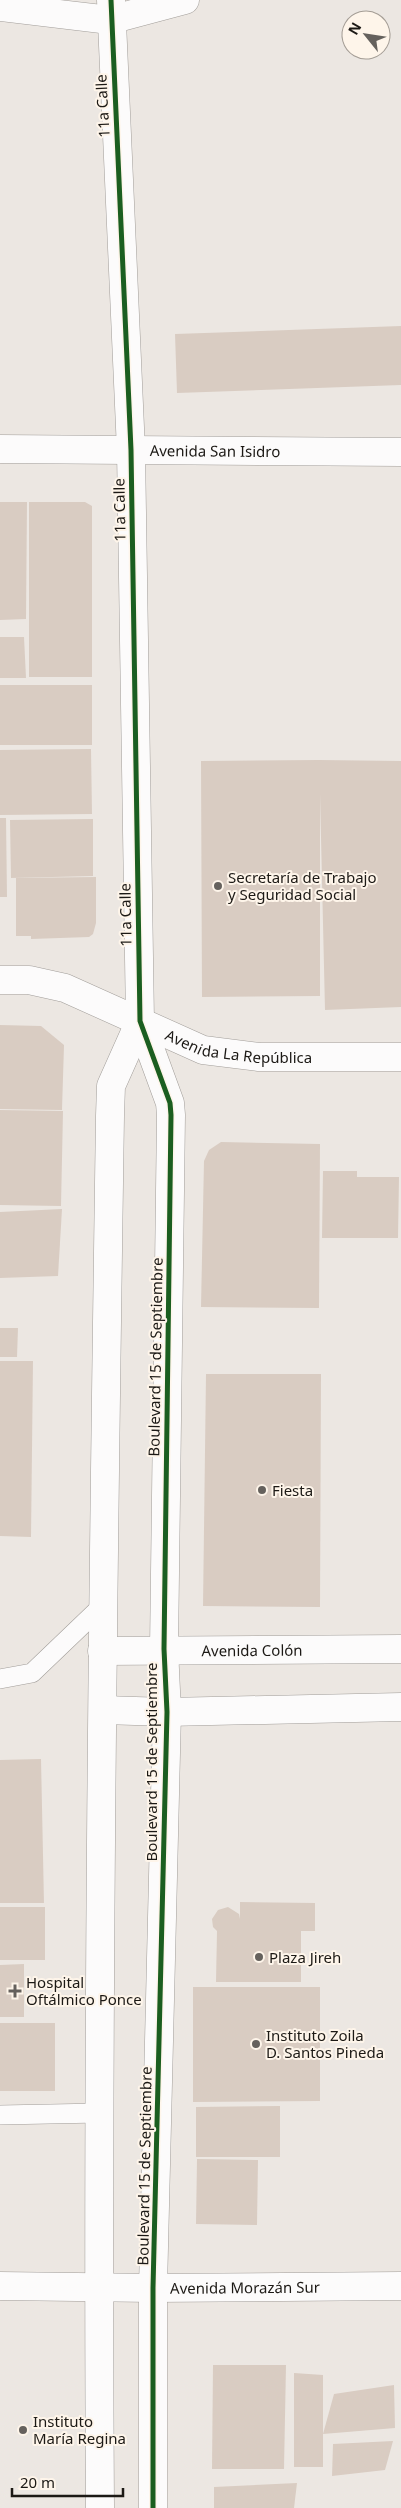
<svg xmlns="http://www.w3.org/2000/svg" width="401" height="2508" font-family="'Noto Sans',sans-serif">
<rect width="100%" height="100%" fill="#ece7e2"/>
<!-- building -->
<g fill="#d9ccc2">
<polygon points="401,326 401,385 177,393 175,334"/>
<polygon points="0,502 27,502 26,619 0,620"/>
<polygon points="29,502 85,502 92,506 92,677 29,677"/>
<polygon points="0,637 24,637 26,678 0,678"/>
<rect x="0" y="685" width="92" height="60"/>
<polygon points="91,749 92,814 0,815 0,750"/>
<polygon points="319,760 401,761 401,1007 325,1010 320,794 320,996 202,997 201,761"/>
<polygon points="0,818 6,818 7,897 0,897"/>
<polygon points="93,819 93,876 11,878 10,820"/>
<polygon points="96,877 96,923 93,934 89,937 31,939 31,936 16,936 16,878"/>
<polygon points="0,1025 41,1026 64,1045 62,1110 0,1109"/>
<polygon points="0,1110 63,1111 61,1206 0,1205"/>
<polygon points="221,1142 320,1144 319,1308 201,1307 204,1161 209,1150"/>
<polygon points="323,1171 357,1171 357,1177 399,1177 398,1238 322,1238"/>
<polygon points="62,1209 58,1276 0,1278 0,1212"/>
<polygon points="0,1328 18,1328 17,1357 0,1357"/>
<polygon points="0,1361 33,1361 31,1537 0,1536"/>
<polygon points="206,1374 321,1374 320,1607 203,1606"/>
<polygon points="41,1759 44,1903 0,1903 0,1760"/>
<polygon points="240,1902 315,1903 315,1931 301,1931 301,1982 216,1982 217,1931 213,1927 212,1919 218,1910 228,1907 239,1914 240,1919"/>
<rect x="0" y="1907" width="45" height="53"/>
<polygon points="24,1964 24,2017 0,2017 0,1965"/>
<polygon points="193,1987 320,1987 320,2101 193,2102"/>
<rect x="0" y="2023" width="55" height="68"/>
<polygon points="280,2106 280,2157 196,2157 196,2107"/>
<polygon points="197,2159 258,2160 257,2225 196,2224"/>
<polygon points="213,2365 286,2365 284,2469 212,2469"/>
<polygon points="294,2373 323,2375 323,2467 294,2467"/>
<polygon points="394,2385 395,2428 323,2434 334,2394"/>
<polygon points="393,2441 385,2470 332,2476 333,2444"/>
<polygon points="297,2483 294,2508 214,2508 214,2487"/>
</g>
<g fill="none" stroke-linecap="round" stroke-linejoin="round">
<!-- lane casing -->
<g stroke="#a19d99" stroke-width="20">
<g id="lane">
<polyline points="0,1679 32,1673 103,1605"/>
<polyline points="0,2115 100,2113"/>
</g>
</g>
<!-- street casing -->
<g stroke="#a19d99" stroke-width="29">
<g id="street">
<polyline points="111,0 131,450"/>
<path id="s1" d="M0,980H29L65,988L203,1050L259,1057H401"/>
<path id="s2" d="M102,1651L401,1649"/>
<polyline points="103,1710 167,1712 401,1707"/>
<path id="s3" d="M0,2286L153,2288L401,2286"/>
</g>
</g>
<!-- secondary casing -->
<g stroke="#a19d99" stroke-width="29">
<g id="secondary">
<polyline points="0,7 110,20 185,0"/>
<path id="s4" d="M0,449L401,452"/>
<polyline points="131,450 140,1021 170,1103 171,1115 164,1649 167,1712 153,2288 153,2508"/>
<path d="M100,2508C97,2044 103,1580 110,1116L111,1086L140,1021"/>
</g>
</g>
<!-- lane -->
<use href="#lane" stroke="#fcfbfb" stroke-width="19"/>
<!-- street -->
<use href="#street" stroke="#fcfbfb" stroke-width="28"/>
<!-- secondary -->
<use href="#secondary" stroke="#fcfbfb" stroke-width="28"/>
<!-- cycleway casing -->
<g stroke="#fef5ea" stroke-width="8">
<polyline id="cycleway" points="111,0 131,450 140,1021 170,1103 171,1115 164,1649 167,1712 153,2288 153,2508"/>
</g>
<!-- cycleway -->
<use href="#cycleway" stroke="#1b5e20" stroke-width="5"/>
</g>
<!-- markers -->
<g fill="#65615d" stroke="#fef5ea" stroke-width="2">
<circle cx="218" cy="886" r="5"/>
<circle cx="262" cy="1490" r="5"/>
<circle cx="259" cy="1957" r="5"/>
<path d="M12.5 1983.5h5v5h5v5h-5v5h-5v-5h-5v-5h5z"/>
<circle cx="256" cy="2044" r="5"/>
<circle cx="23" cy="2430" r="5"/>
</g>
<g text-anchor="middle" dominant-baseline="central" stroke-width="4" stroke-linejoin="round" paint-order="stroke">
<!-- street labels -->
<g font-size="15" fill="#1c1915" stroke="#fef5ea">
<text transform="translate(102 106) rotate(-93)">11a Calle</text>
<text stroke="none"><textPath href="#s4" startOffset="215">Avenida San Isidro</textPath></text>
<text transform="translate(119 510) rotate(-91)">11a Calle</text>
<text transform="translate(125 915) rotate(-91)">11a Calle</text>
<text stroke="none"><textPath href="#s1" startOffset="252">Avenida La República</textPath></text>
<text transform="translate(155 1357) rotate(-89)">Boulevard 15 de Septiembre</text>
<text stroke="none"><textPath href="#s2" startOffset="150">Avenida Colón</textPath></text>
<text transform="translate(151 1762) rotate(-90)">Boulevard 15 de Septiembre</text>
<text transform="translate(144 2166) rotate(-89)">Boulevard 15 de Septiembre</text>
<text stroke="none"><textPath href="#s3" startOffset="245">Avenida Morazán Sur</textPath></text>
</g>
<!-- poi labels -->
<g font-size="15" fill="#1c1915" stroke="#fef5ea" text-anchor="start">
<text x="228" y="877">Secretaría de Trabajo<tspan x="228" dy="17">y Seguridad Social</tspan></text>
<text x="272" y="1490">Fiesta</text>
<text x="269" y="1957">Plaza Jireh</text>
<text x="26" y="1982">Hospital<tspan x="26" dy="17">Oftálmico Ponce</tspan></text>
<text x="266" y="2035">Instituto Zoila<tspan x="266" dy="17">D. Santos Pineda</tspan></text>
<text x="33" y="2421">Instituto<tspan x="33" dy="17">María Regina</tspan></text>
</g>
</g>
<!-- north arrow -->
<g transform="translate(366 35) rotate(300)"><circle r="24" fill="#fef5ea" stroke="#a49d95"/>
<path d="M0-4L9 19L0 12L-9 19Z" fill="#65615d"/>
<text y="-8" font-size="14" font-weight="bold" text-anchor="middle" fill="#1c1915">N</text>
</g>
<!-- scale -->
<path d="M12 2488v8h111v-8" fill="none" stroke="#1c1915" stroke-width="2.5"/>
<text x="20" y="2488" font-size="15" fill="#1c1915" stroke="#fef5ea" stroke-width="4" paint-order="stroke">20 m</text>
</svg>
